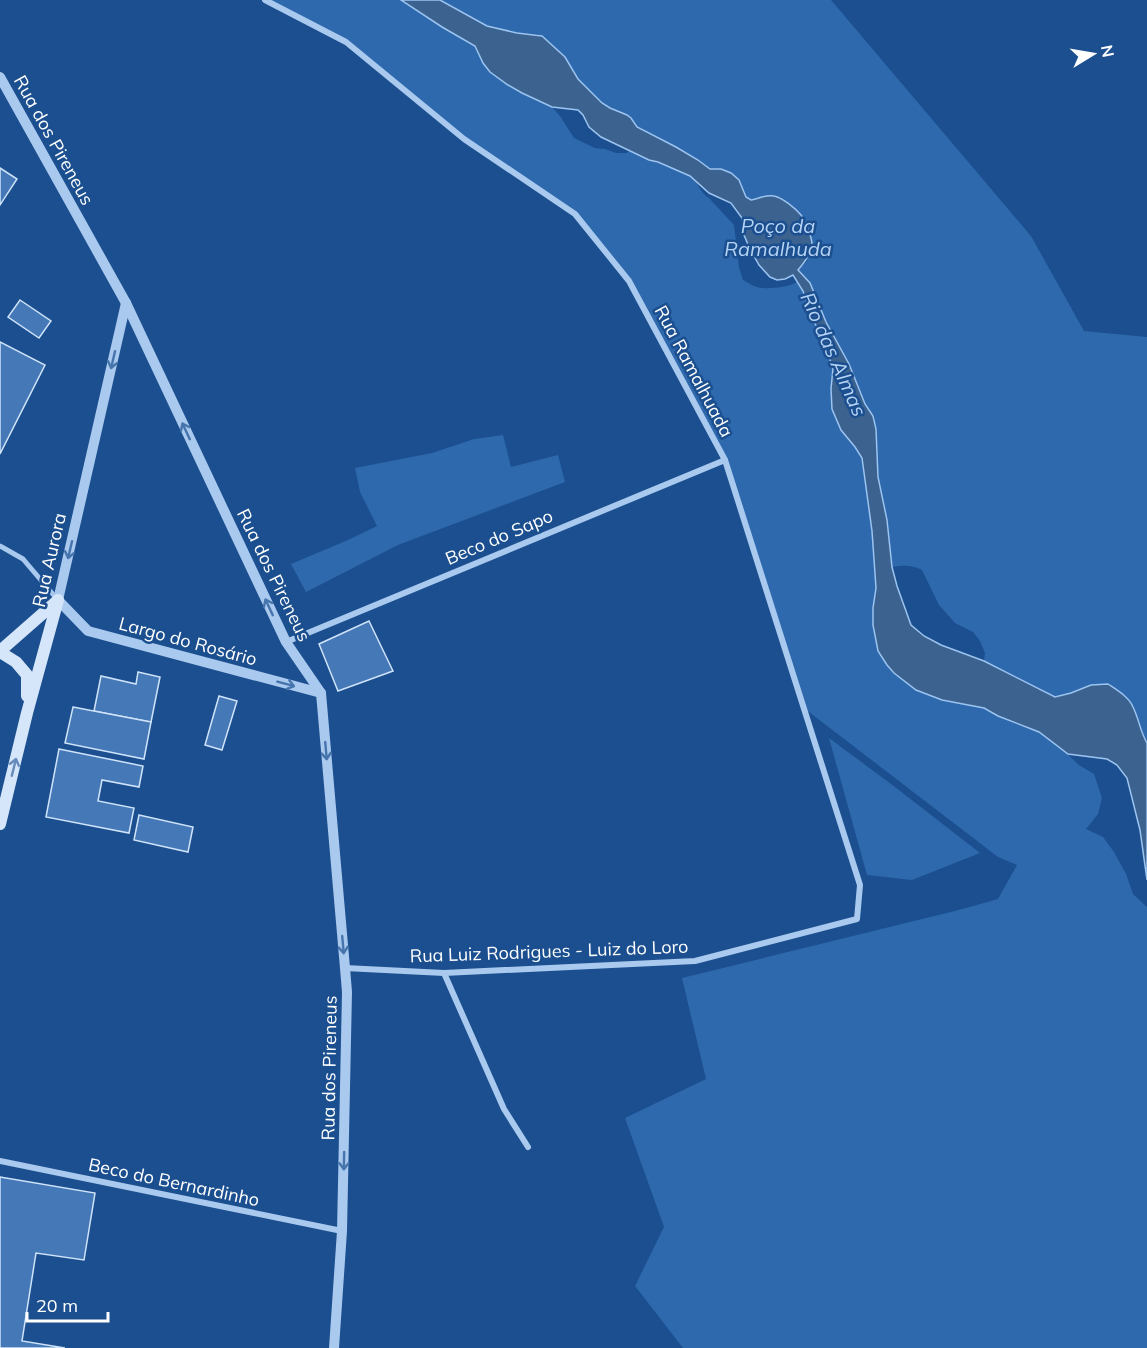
<svg xmlns="http://www.w3.org/2000/svg" width="1147" height="1348" font-family="Mulish,sans-serif">
<rect width="100%" height="100%" fill="#1b4f8f"/>
<!-- green -->
<g fill="#2e69ad">
<path d="M265,0H401L442,27L475,46L483,63L490,72L522,93L552,107L560,116L574,138L595,148L605,149L616,153H627L630,150C637,153 644,158 651,160C664,165 679,169 691,177C699,183 700,193 709,198L734,225L739,267L743,280C747,282 752,286 757,287C766,290 790,287 797,282L803,291L811,316L820,333L833,368L831,389L832,409L836,420L862,458L872,531L876,588L873,608V625L878,651L887,665L894,673L916,690L942,700L983,708L998,716L1039,732L1060,747L1079,765L1094,774L1102,798L1098,814L1086,829L1103,837L1114,852L1126,874L1133,894L1147,907V1348H683L635,1286L664,1227L625,1118L706,1079L682,978L955,911L998,899L1017,865L998,857L805,709L725,460L629,281L575,215L464,139L346,42Z"/>
<path d="M440,0H831L1031,236L1084,331L1147,337V743L1120,692L1108,684L1091,685L1071,693L1055,697L984,661L985,653L980,641L973,632L955,623L939,605L922,570C912,565 904,565 892,567L887,520L878,477L876,429L874,416L865,405L842,352L826,322L810,283L798,270L806,262L813,244L766,196L751,200L746,197L739,180L721,169H710L698,160L676,147L637,127L631,118L627,115L610,108L602,103L578,79L545,38L537,34L517,33L487,26Z"/>
<polygon points="503,435 511,467 558,455 565,482 398,545 306,592 291,564 348,540 377,526 360,492 355,468 432,453 474,439"/>
<polygon points="829,738 895,787 980,853 912,880 867,875"/>
</g>
<!-- water -->
<path fill="#3c6290" stroke="#9cc4f0" stroke-width="1.5" d="M401,0H440L487,26L517,33L542,36L565,57L578,79L602,103L610,108L627,115L631,118L637,127L676,147L698,160L710,169H721L731,173L739,180L746,197L751,200C759,199 766,194 774,196C783,198 795,208 801,215C805,221 813,239 812,246C810,255 804,263 798,270L810,283L826,322L849,364L865,404L873,416L876,429L878,477L887,520L892,567L897,586L911,625L924,636L941,645L984,661L1055,697L1071,693L1091,685L1108,684C1117,690 1129,697 1133,707C1139,719 1140,731 1147,743V880L1140,830L1127,778L1117,765L1107,759L1068,754L1039,732L998,716L984,708L942,700L916,690L894,673L887,665L878,651L873,625V608L876,588L872,531L862,458L855,447L841,430L832,409L831,389L833,368L820,333L811,316L803,291L793,275L785,279L777,280L770,277L759,265L749,247L744,235L742,218L731,203L709,193L690,176L658,162L649,160L601,137L589,127L583,115L578,110L552,107L522,93L508,85L490,72L483,63L475,46L442,27Z"/>
<!-- building -->
<g fill="#4478b7" stroke="#cfe3fa" stroke-width="1.5">
<polygon points="0,168 17,179 0,205"/>
<polygon points="20,300 51,321 39,338 8,317"/>
<polygon points="0,342 45,365 0,454"/>
<polygon points="369,621 393,671 338,691 319,644"/>
<polygon points="138,672 160,677 151,722 94,711 101,676 136,684"/>
<polygon points="219,696 237,701 222,750 205,745"/>
<polygon points="73,707 151,722 144,759 65,743"/>
<polygon points="59,749 143,766 139,787 102,780 98,801 134,808 129,833 46,817"/>
<polygon points="139,815 193,827 188,852 134,840"/>
<polygon points="0,1177 95,1193 84,1260 36,1253 22,1341 65,1348 0,1348"/>
</g>
<g fill="none" stroke-linecap="round" stroke-linejoin="round">
<!-- pedestrian -->
<polyline stroke="#a9c9ee" stroke-width="5" points="0,546 23,559 57,599"/>
<!-- minor -->
<g stroke="#a9c9ee" stroke-width="6">
<polyline points="265,0 346,42 464,139 575,214 629,281 725,460 860,885 857,919 695,961 444,973 345,968"/>
<polyline points="286,642 725,460"/>
<polyline points="444,973 504,1109 528,1147"/>
<polyline points="0,1161 342,1231"/>
</g>
<!-- tertiary -->
<g stroke="#a9c9ee" stroke-width="10">
<polyline points="0,77 126,303 286,642 321,693 345,968 347,992 342,1231 334,1348"/>
<polyline points="126,303 58,600 88,631 321,693"/>
</g>
<!-- secondary -->
<g stroke="#d6e6fa" stroke-width="12">
<polyline points="0,651 57,601"/>
<polyline points="0,652 16,662 27,675 27,696"/>
<polyline points="0,824 27,713 58,600"/>
</g>
</g>
<!-- one-way arrows -->
<defs><path id="oneway-shaft" d="M-6 0H5M1.5-3L5.5 0L1.5 3" fill="none" stroke-width="1.6" stroke-linecap="round" stroke-linejoin="round" transform="scale(1.5)"/></defs>
<g stroke="#4674ac">
<use href="#oneway-shaft" transform="translate(113 360) rotate(103)"/>
<use href="#oneway-shaft" transform="translate(186 431) rotate(-115)"/>
<use href="#oneway-shaft" transform="translate(70 550) rotate(103)"/>
<use href="#oneway-shaft" transform="translate(269 607) rotate(-115)"/>
<use href="#oneway-shaft" transform="translate(286 684) rotate(15)"/>
<use href="#oneway-shaft" transform="translate(326 751) rotate(85)"/>
<use href="#oneway-shaft" transform="translate(343 945) rotate(85)"/>
<use href="#oneway-shaft" transform="translate(344 1161) rotate(91)"/>
</g>
<use stroke="#668bba" href="#oneway-shaft" transform="translate(14 767) rotate(-76)"/>
<g text-anchor="middle" dominant-baseline="central" stroke-width="5" stroke-linejoin="round" paint-order="stroke">
<!-- street labels -->
<g font-size="18" fill="#fff" stroke="#1b4f8f">
<text transform="translate(54 140) rotate(61)">Rua dos Pireneus</text>
<text transform="translate(694 371) rotate(62)">Rua Ramalhuada</text>
<text transform="translate(499 537) rotate(-23)">Beco do Sapo</text>
<text transform="translate(49 560) rotate(-77)">Rua Aurora</text>
<text transform="translate(274 575) rotate(64)">Rua dos Pireneus</text>
<text transform="translate(188 641) rotate(15)">Largo do Rosário</text>
<text transform="translate(549 951) rotate(-2)">Rua Luiz Rodrigues - Luiz do Loro</text>
<text transform="translate(329 1068) rotate(-89)">Rua dos Pireneus</text>
<text transform="translate(174 1182) rotate(12)">Beco do Bernardinho</text>
</g>
<!-- water labels -->
<g font-size="20" font-style="italic" fill="#b5d3f5" stroke="#1b4f8f">
<text x="778" y="225">Poço da<tspan x="778" dy="23">Ramalhuda</tspan></text>
<text transform="translate(834 354) rotate(66)">Rio das Almas</text>
</g>
</g>
<!-- north arrow -->
<g transform="translate(1093 54) rotate(79)" stroke="#1b4f8f" stroke-width="4.5" paint-order="stroke">
<path d="M0-4.5L10 22L0 15L-10 22Z" fill="#ffffff"/>
<text y="-9" font-size="16" font-weight="bold" text-anchor="middle" fill="#ffffff">N</text>
</g>
<!-- scale -->
<path d="M27 1312v9h81v-9" fill="none" stroke="#ffffff" stroke-width="3"/>
<text x="36" y="1312" font-size="18" fill="#ffffff" stroke="#1b4f8f" stroke-width="4.5" paint-order="stroke">20 m</text>
</svg>
